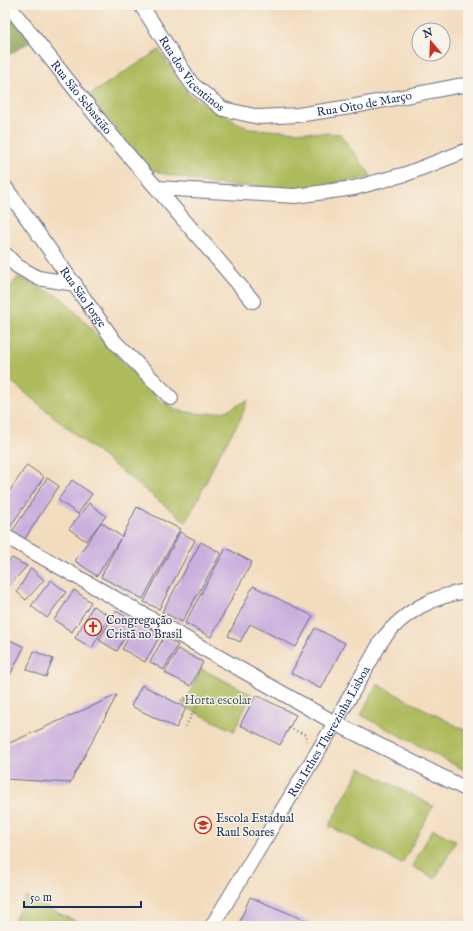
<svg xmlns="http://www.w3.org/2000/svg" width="473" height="931" font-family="'IM FELL English',serif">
<rect width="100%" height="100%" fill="#f7f3e8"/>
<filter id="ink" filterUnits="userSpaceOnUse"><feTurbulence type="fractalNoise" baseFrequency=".025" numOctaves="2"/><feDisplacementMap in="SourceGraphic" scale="8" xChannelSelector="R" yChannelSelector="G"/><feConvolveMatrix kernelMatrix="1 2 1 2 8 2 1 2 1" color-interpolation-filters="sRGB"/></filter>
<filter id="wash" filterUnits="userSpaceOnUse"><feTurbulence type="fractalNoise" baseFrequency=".012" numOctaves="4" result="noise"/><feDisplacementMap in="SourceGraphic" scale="16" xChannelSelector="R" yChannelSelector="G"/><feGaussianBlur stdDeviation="0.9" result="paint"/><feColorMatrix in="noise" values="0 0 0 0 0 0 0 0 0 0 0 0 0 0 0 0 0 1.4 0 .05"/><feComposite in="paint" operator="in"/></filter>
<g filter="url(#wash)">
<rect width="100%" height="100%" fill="#f3dcbe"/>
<!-- green -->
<g fill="#aebb5d" stroke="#64755e">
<polygon points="159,50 189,95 249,129 340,134 372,177 296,189 210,184 161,173 146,167 89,95"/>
<polygon points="18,277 62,298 159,400 180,411 203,414 226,411 248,400 240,420 217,458 199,497 186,522 88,445 5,376 5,294"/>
<polygon points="201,669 252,694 234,731 183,706"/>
<polygon points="377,684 468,732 468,772 361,715"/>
<polygon points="360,768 433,806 402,864 329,826"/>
<polygon points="433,829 456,841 435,879 412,866"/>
<polygon points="26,897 85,926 11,926"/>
</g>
<!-- forest -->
<polygon fill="#8aa354" stroke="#526959" points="5,9 31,41 5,57"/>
<g id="blocks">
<!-- building -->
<g fill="#caafde">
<polygon points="27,465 44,477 6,533 5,532 5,498"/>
<polygon points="47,478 59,486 22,543 10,535"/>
<polygon points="72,480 92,494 78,514 58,500"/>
<polygon points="89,503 106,516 86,541 69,529"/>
<polygon points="137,507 180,529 143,599 101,577 120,539 97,576 75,561 101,522 122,537"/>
<polygon points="180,532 195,540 159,609 144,602"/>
<polygon points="201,542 221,553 182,622 162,612"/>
<polygon points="226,548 252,562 211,637 185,623"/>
<polygon points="12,558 27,566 5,590 5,565"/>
<polygon points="31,568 44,580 26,600 17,592"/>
<polygon points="51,580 66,592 47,618 31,606"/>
<polygon points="253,586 313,616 296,647 250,624 240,642 228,636"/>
<polygon points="74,590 91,602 72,632 54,620"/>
<polygon points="93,606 110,616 92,648 75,638"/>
<polygon points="116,611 134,621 117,651 99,640"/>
<polygon points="138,621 161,634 145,662 122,649"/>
<polygon points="315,628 345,643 321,689 291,673"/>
<polygon points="164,637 178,645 164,670 150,662"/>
<polygon points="10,640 24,647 5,685 5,650"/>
<polygon points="178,649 203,662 191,686 165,673"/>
<polygon points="34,651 53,659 46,677 27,670"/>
<polygon points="142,685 186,708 176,728 131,706"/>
<polygon points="117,695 70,783 5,779 5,745"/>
<polygon points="256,695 296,715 280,745 240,725"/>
<polygon points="250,897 319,926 238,926"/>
</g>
</g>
</g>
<g filter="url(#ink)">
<use href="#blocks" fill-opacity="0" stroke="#676c80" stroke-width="1"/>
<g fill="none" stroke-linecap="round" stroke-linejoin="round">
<!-- minor casing -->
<g stroke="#676c80" stroke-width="16">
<g id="minor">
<path id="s1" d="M8,5L113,137L253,301"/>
<path id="s2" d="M141,5L192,84L223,109L259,117L298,115L350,107L457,86L468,85"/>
<path id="s3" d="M5,187L115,342L171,398"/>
<polyline points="157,188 295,196 354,188 406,174 468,150"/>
<polyline points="5,254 17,266 38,278 75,284"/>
<polyline points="5,536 335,723 468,790"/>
<path id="s4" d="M212,926L335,723L382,640C403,612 434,595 468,591"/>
</g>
</g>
<!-- path -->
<g stroke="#676c80" stroke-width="2.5" stroke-dasharray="1 3" stroke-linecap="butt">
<polyline points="179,704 183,698 198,704 184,729"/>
<polyline points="289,728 306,735 307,741"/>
</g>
<!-- minor -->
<use href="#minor" stroke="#fff" stroke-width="14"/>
</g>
</g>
<!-- icons -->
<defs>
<g id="church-ring" transform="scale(0.9)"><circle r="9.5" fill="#f7f3e8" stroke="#c8321e" stroke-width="1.5"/><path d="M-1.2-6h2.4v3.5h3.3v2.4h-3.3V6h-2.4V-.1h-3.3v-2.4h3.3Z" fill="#c8321e"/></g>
<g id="school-ring" transform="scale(0.9)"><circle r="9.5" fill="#f7f3e8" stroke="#c8321e" stroke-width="1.5"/><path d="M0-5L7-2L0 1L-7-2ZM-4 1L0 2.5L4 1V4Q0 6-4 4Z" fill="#c8321e"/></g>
</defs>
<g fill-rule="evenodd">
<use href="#church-ring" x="93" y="627"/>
<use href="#school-ring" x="203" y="825"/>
</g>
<g text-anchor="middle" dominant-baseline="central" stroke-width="3" stroke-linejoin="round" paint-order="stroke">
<!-- street labels -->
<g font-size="12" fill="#1b2f5e" stroke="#f7f3e8">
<text stroke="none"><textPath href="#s2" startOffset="86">Rua dos Vicentinos</textPath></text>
<text stroke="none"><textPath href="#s1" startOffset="118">Rua São Sebastião</textPath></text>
<text stroke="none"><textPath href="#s2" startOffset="277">Rua Oito de Março</textPath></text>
<text stroke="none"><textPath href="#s3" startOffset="135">Rua São Jorge</textPath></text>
<text stroke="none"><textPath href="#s4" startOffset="227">Rua Irthes Therezinha Lisboa</textPath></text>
</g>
<!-- poi labels -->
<g font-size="12" fill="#1b2f5e" stroke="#f7f3e8" text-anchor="start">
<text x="106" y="620">Congregação<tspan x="106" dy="14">Cristã no Brasil</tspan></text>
<text x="216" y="818">Escola Estadual<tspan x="216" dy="14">Raul Soares</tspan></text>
</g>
<!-- park labels -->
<g font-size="12" fill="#47595e" stroke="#f7f3e8">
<text x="218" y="700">Horta escolar</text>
</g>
</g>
<!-- margin -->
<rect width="473" height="931" fill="none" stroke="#f7f3e8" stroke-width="20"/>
<!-- north arrow -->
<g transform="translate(431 42) rotate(341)"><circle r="19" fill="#f7f3e8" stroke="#9fa5b1"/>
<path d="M0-3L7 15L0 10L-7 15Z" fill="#c8321e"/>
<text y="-6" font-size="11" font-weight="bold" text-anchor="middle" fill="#1b2f5e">N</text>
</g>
<!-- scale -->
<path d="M24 901v6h117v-6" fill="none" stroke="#1b2f5e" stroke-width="2"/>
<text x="30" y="901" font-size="12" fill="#1b2f5e" stroke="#f7f3e8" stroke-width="3" paint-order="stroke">50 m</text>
</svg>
